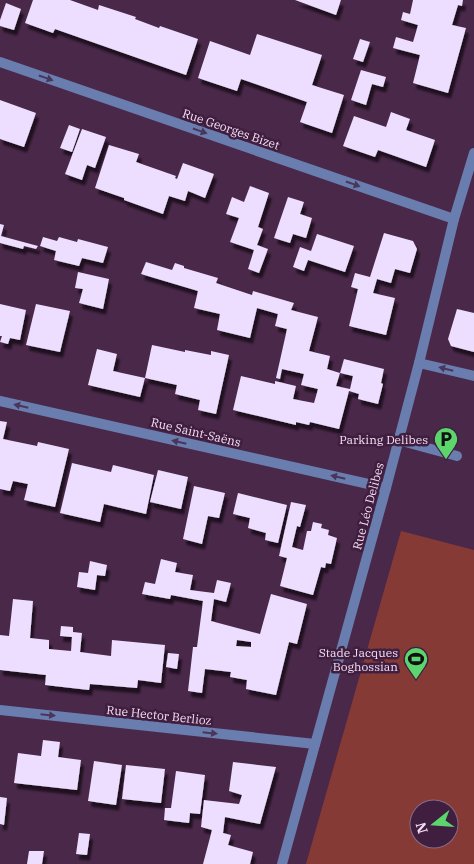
<svg xmlns="http://www.w3.org/2000/svg" width="474" height="864" font-family="'IBM Plex Serif',serif">
<defs>
<filter id="shadow"><feDropShadow dx="3" dy="5.5" stdDeviation="1" flood-color="#0009"/></filter>
</defs>
<rect width="100%" height="100%" fill="#4a284a"/>
<!-- green -->
<path fill="#863a35" fill-rule="evenodd" d="M401,531L474,550V864H306ZM419,809H449V839H419Z"/>
<!-- building -->
<g fill="#eddeff" fill-rule="evenodd" filter="url(#shadow)">
<polygon points="33,0 70,0 98,10 99,5 136,17 135,19 159,28 160,26 198,39 186,75 55,29 53,33 25,23"/>
<polygon points="295,0 341,0 336,15"/>
<polygon points="413,0 463,0 462,6 458,5 452,25 466,28 448,93 413,83 420,55 393,48 396,37 413,42 418,25 401,20 403,12 410,14"/>
<polygon points="6,3 21,9 14,30 0,26 0,20"/>
<polygon points="257,34 322,55 312,85 344,95 332,133 300,122 307,102 241,79 237,91 198,78 210,41 250,55"/>
<polygon points="360,39 370,42 363,62 353,59"/>
<polygon points="361,70 386,77 383,87 372,84 366,105 351,100"/>
<polygon points="0,100 36,113 24,147 0,139"/>
<polygon points="391,112 410,119 406,130 435,140 426,167 378,150 375,157 343,146 354,116 386,127"/>
<polygon points="69,125 80,129 72,152 60,148"/>
<polygon points="82,129 106,137 95,168 87,165 82,180 65,174"/>
<polygon points="109,145 139,154 136,162 176,176 175,178 177,179 183,163 214,174 205,198 188,191 185,201 169,196 163,214 124,200 124,198 95,188"/>
<polygon points="250,186 269,193 258,227 263,229 257,245 268,249 259,273 248,269 254,250 230,242 239,218 226,214 232,197 244,202"/>
<polygon points="288,197 304,202 300,214 312,218 306,238 293,234 290,243 274,238"/>
<polygon points="0,224 4,225 1,236 38,246 36,249 24,246 23,249 0,243"/>
<polygon points="384,233 413,241 417,249 410,273 395,269 391,283 377,279 373,293 395,298 386,335 349,326 358,289 351,287 355,273 370,277"/>
<polygon points="317,234 354,246 345,272 308,260 304,271 293,267 300,247 311,251"/>
<polygon points="43,237 57,241 59,237 77,242 78,239 108,247 103,263 82,258 79,266 54,260 56,251 40,246"/>
<path d="M146,262L172,270L175,263L184,266V268L218,278L216,283L252,295L253,291L294,303L291,310L318,317L309,351L330,356L327,369L340,373L344,359L384,369L381,383L383,384L378,404L358,399L359,394L349,391L339,429L310,422L309,425L296,422V425L233,410L241,376L275,384V381L296,386L293,399L314,403L318,389L301,385L304,374L282,369L280,379L276,378L287,329L275,326L278,314L257,308L250,338L217,330L220,314L194,308L198,291L141,274ZM340,373L353,376L350,389L336,386Z"/>
<polygon points="78,272 109,279 103,309 79,303 83,289 75,288"/>
<polygon points="0,304 26,310 20,340 10,338 8,344 0,342 2,336 0,336"/>
<polygon points="36,304 70,311 60,352 26,345"/>
<polygon points="457,309 474,313 474,352 451,346 448,339"/>
<polygon points="152,345 185,352 185,350 211,355 211,351 229,355 216,414 198,410 200,400 175,394 177,385 145,378 140,397 88,385 97,349 117,354 113,371 145,378"/>
<polygon points="0,421 7,422 3,439 37,446 38,442 69,449 55,507 24,500 28,484 13,481 10,491 0,489"/>
<polygon points="72,463 111,472 113,465 154,475 146,514 104,504 100,522 60,513"/>
<polygon points="158,470 188,477 181,509 150,502"/>
<polygon points="194,486 225,493 219,518 208,516 202,544 183,539"/>
<polygon points="238,493 287,505 278,543 265,540 266,533 248,528 250,518 233,514"/>
<polygon points="291,502 306,505 300,527 297,526 292,547 303,550 307,531 311,531 313,522 322,524 321,528 329,530 328,535 337,538 331,564 326,563 325,568 321,567 313,595 280,586 287,558 279,556"/>
<path d="M161,559L177,563L175,572L193,575L190,590L214,593L217,580L231,583L226,602L214,599L211,621L260,634L271,594L307,604L297,644L289,642L276,695L246,689L247,680L230,677L231,672L205,669L202,693L188,691L193,647H197L203,601L171,595L170,599L142,594L145,582L155,584ZM237,640L251,642V647L236,646Z"/>
<polygon points="90,561 107,565 105,576 97,575 95,590 77,587 79,572 88,573"/>
<polygon points="13,599 33,601 30,638 49,640 49,649 71,651 72,637 60,636 61,626 73,627 73,632 82,633 80,652 111,656 112,640 165,645 161,683 138,680 137,688 90,684 89,690 45,685 46,675 0,670 0,635 9,636"/>
<polygon points="168,653 179,654 177,669 166,667"/>
<polygon points="43,740 60,742 58,757 81,760 77,790 14,783 18,753 41,756"/>
<polygon points="94,761 122,765 116,805 88,801"/>
<polygon points="233,762 276,767 260,824 225,817 223,833 231,835 228,845 253,852 250,864 203,864 212,830 201,827 204,800 239,804 242,795 229,791"/>
<polygon points="126,765 165,769 161,803 122,799"/>
<polygon points="176,771 205,775 200,814 190,813 189,823 164,820 165,808 171,808"/>
<polygon points="0,797 7,798 4,825 0,824"/>
<polygon points="79,833 90,834 87,855 76,854"/>
<polygon points="29,851 44,851 42,864 27,864"/>
</g>
<g fill="none" stroke-linecap="round" stroke-linejoin="round">
<!-- service -->
<polyline stroke="#697eaf" stroke-width="10" points="398,440 457,456"/>
<!-- minor -->
<g stroke="#697eaf" stroke-width="10">
<polyline points="0,62 454,219"/>
<polyline points="419,363 474,376"/>
<polyline points="0,401 386,488"/>
<polyline points="0,710 315,744"/>
<polyline points="282,864 386,488 419,363 454,219 474,153"/>
</g>
</g>
<!-- one-way arrows -->
<defs><path id="oneway-solid" d="M-6-.8H1V-3.2L6.5 0L1 3.2V.8H-6Z" transform="scale(1.25)"/></defs>
<g fill="#4a365b">
<use href="#oneway-solid" transform="translate(46 78) rotate(19)"/>
<use href="#oneway-solid" transform="translate(200 131) rotate(19)"/>
<use href="#oneway-solid" transform="translate(353 184) rotate(19)"/>
<use href="#oneway-solid" transform="translate(446 369) rotate(-166)"/>
<use href="#oneway-solid" transform="translate(21 406) rotate(-167)"/>
<use href="#oneway-solid" transform="translate(179 442) rotate(-167)"/>
<use href="#oneway-solid" transform="translate(338 477) rotate(-167)"/>
<use href="#oneway-solid" transform="translate(48 715) rotate(6)"/>
<use href="#oneway-solid" transform="translate(210 733) rotate(6)"/>
</g>
<!-- icons -->
<defs>
<g id="parking-pin" transform="scale(1.25)"><path d="M0 17L-7.5 6A9.5 9.5 0 1 1 7.5 6Z" fill="#5cd56d" stroke="#3f1e3f"/><path d="M-3.5-5.5H1a3.5 3.5 0 0 1 0 7H-1V5.5H-3.5ZM-1-3.4V-.6H.8a1.4 1.4 0 0 0 0-2.8Z" fill="#111"/></g>
<g id="stadium-pin" transform="scale(1.25)"><path d="M0 17L-7.5 6A9.5 9.5 0 1 1 7.5 6Z" fill="#5cd56d" stroke="#3f1e3f"/><path d="M0-5a6.5 5 0 1 0 0 10a6.5 5 0 1 0 0-10ZM-3.5-1.8h7v3.6h-7Z" fill="#111"/></g>
</defs>
<g fill-rule="evenodd">
<use href="#parking-pin" x="446" y="439"/>
<use href="#stadium-pin" x="416" y="659"/>
</g>
<g text-anchor="middle" dominant-baseline="central" stroke-width="5" stroke-linejoin="round" paint-order="stroke">
<!-- street labels -->
<g font-size="12" fill="#f5dff4" stroke="#3f1e3f">
<text transform="translate(231 129) rotate(19)">Rue Georges Bizet</text>
<text transform="translate(196 432) rotate(13)">Rue Saint-Saëns</text>
<text transform="translate(368 506) rotate(-75)">Rue Léo Delibes</text>
<text transform="translate(159 715) rotate(6)">Rue Hector Berlioz</text>
</g>
<!-- poi labels -->
<g font-size="12" fill="#f5dff4" stroke="#3f1e3f" text-anchor="end">
<text x="428" y="439">Parking Delibes</text>
<text x="398" y="652">Stade Jacques<tspan x="398" dy="14">Boghossian</tspan></text>
</g>
</g>
<!-- north arrow -->
<g transform="translate(434 824) rotate(253)"><circle r="24" fill="#3f1e3f" stroke="#886b87"/>
<path d="M0-4L9 19L0 12L-9 19Z" fill="#5cd56d"/>
<text y="-8" font-size="14" font-weight="bold" text-anchor="middle" fill="#f5dff4">N</text>
</g>
</svg>
